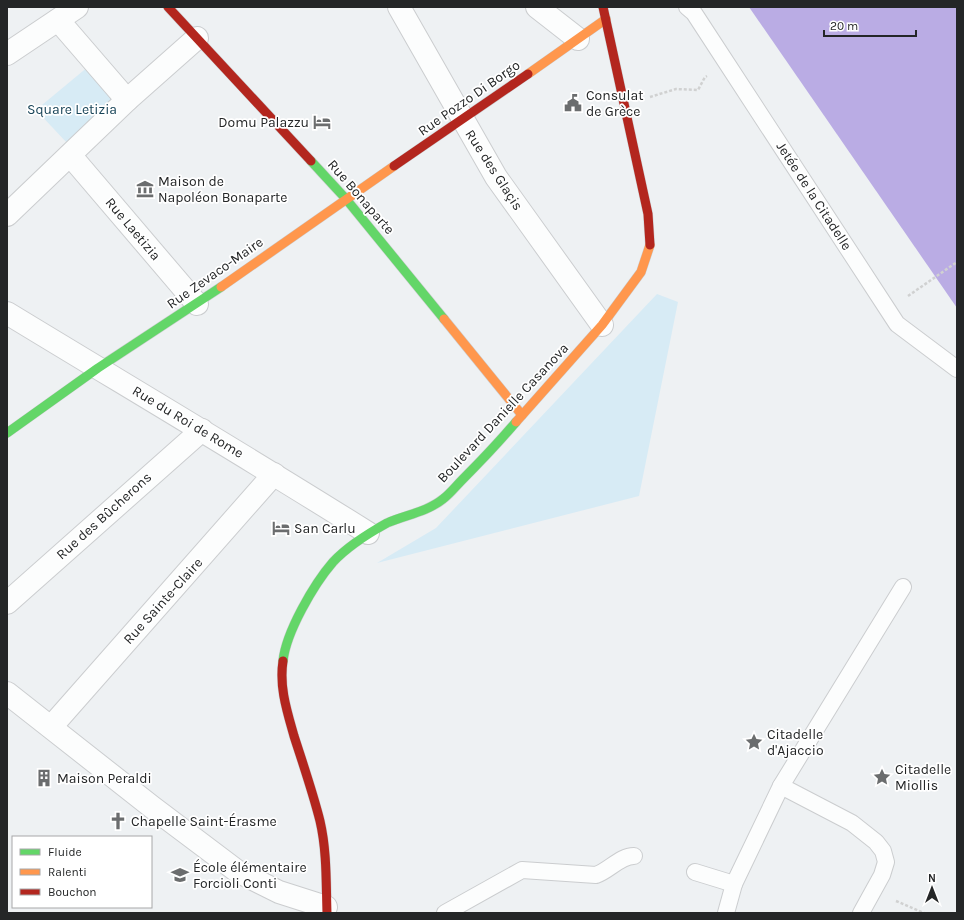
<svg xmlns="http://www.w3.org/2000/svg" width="964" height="920" font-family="Karla,sans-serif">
<rect width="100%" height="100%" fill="#eef1f3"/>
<!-- green -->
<g fill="#d7ebf5">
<polygon points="89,66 116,98 69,145 36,110"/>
<polygon points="657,294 678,302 639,496 377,563 436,528"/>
</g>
<!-- water -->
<polygon fill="#baace4" points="749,7 957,7 957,308"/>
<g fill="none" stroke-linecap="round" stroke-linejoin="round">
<!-- lane casing -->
<g stroke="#cbcdcf" stroke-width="18">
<g id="lane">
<polyline points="687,7 694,13 897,324 957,369"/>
<polyline points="781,786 852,823 876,842 883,851 886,862 882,875 861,913"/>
<polyline points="695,872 734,884 781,786 903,587"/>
<path d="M445,913L522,870L596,875C610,870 620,856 634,856"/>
<polyline points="726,913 734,884"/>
</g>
</g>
<!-- street casing -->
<g stroke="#cbcdcf" stroke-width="24">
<g id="street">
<polyline points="399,7 496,177 602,325"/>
<polyline points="537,7 578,39"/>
<polyline points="58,20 127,100"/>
<polyline points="7,54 77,7"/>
<polyline points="70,155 197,304"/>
<polyline points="7,215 127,100 197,38"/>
<path d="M7,313C127,386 249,458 368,533"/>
<polyline points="7,603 202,430"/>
<polyline points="7,693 152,807 237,871 279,892 326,907"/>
<polyline points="51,727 274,474"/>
</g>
</g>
<!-- fast casing -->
<g stroke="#cbcdcf" stroke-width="10">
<g id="fast">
<polyline points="311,161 346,199 444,319"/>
<polyline points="7,433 98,368 221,287"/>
<path d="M283,661C286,632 314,584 333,562C347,547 369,533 387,523C405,515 427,512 443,499C450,494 456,486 462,480C481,461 499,442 516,422"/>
</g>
</g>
<!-- slow casing -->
<g stroke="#cbcdcf" stroke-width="10">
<g id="slow">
<polyline points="528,74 606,19"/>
<polyline points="221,287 394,166"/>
<polyline points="444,319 522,415"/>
<polyline points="516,422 602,325 641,272 650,245"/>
</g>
</g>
<!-- jam casing -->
<g stroke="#cbcdcf" stroke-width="10">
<g id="jam">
<polyline points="168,7 311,161"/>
<polyline points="603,7 648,214 650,245"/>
<polyline points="394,166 528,74"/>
<path d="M283,661C279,687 287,711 294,736C303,764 313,793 320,821C327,851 326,883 327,913"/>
</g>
</g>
<!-- path -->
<g stroke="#d0d1d1" stroke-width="2.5" stroke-dasharray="3 2" stroke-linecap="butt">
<polyline points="650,97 676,89 698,90 705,77 707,76"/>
<polyline points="908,296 957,262"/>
<polyline points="896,901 924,913"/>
</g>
<!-- lane -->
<use href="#lane" stroke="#fcfdfd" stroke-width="16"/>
<!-- street -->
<use href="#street" stroke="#fcfdfd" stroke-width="22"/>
<!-- fast -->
<use href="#fast" stroke="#63d668" stroke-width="9"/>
<!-- slow -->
<use href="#slow" stroke="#ff974d" stroke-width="9"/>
<!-- jam -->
<use href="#jam" stroke="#b3261e" stroke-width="9"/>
</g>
<!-- icons -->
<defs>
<g id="civic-bare" transform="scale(1.38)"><path d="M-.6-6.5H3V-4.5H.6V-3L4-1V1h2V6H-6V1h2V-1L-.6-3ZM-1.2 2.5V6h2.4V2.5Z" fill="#6b6d6e" stroke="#fff" stroke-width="2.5" paint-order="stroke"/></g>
<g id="hotel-bare" transform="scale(1.38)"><path d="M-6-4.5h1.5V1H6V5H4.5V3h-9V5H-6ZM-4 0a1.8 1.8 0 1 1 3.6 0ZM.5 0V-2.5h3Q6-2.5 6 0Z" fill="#6b6d6e" stroke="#fff" stroke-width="2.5" paint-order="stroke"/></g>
<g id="museum-bare" transform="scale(1.38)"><path d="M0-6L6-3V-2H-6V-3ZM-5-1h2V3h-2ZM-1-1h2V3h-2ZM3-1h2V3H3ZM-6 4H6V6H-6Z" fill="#6b6d6e" stroke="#fff" stroke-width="2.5" paint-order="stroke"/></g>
<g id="sight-bare" transform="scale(1.38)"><path d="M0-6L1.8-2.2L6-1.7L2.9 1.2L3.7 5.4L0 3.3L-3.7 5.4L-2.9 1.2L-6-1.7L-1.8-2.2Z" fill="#6b6d6e" stroke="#fff" stroke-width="2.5" paint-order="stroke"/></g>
<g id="building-bare" transform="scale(1.38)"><path d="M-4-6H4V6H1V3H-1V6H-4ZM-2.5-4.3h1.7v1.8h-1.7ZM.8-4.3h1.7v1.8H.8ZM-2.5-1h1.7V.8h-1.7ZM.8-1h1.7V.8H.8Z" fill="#6b6d6e" stroke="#fff" stroke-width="2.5" paint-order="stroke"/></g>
<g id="church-bare" transform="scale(1.38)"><path d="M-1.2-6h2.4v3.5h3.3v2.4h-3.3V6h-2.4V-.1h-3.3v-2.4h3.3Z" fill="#6b6d6e" stroke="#fff" stroke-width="2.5" paint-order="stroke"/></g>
<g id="school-bare" transform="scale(1.38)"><path d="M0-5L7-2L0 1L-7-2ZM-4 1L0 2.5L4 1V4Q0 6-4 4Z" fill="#6b6d6e" stroke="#fff" stroke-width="2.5" paint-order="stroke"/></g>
</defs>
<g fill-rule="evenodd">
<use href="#civic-bare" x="573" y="103"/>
<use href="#hotel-bare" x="322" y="122"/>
<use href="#museum-bare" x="145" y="189"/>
<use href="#hotel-bare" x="281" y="528"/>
<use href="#sight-bare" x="754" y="742"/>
<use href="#sight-bare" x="882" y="777"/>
<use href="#building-bare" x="44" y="778"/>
<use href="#church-bare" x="118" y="821"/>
<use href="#school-bare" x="180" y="875"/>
</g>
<g text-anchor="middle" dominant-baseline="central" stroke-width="3.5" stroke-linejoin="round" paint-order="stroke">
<!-- poi labels -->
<g font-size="14" fill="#242627" stroke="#fff" text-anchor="start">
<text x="586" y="95">Consulat<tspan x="586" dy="16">de Grèce</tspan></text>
<text x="309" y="122" text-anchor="end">Domu Palazzu</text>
<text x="158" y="181">Maison de<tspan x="158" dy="16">Napoléon Bonaparte</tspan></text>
<text x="294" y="528">San Carlu</text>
<text x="767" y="734">Citadelle<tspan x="767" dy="16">d'Ajaccio</tspan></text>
<text x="895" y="769">Citadelle<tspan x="895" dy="16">Miollis</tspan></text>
<text x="57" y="778">Maison Peraldi</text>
<text x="131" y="821">Chapelle Saint-Érasme</text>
<text x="193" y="867">École élémentaire<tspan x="193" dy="16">Forcioli Conti</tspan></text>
</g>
<!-- street labels -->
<g font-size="14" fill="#242627" stroke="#fff">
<text transform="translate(469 98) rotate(-35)">Rue Pozzo Di Borgo</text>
<text transform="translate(494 170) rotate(57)">Rue des Glaçis</text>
<text transform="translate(814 196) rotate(57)">Jetée de la Citadelle</text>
<text transform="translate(361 197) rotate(49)">Rue Bonaparte</text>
<text transform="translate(133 229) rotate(50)">Rue Laetizia</text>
<text transform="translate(215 273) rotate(-35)">Rue Zevaco-Maire</text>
<text transform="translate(503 413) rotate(-47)">Boulevard Danielle Casanova</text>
<text transform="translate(188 422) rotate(31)">Rue du Roi de Rome</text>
<text transform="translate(104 516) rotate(-42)">Rue des Bûcherons</text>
<text transform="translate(163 601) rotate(-48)">Rue Sainte-Claire</text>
</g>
<!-- park labels -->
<g font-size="14" fill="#184458" stroke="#fff">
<text x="72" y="109">Square Letizia</text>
</g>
</g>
<!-- border -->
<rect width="964" height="920" fill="none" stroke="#242627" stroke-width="16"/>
<!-- legend -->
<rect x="12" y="836" width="140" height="72" fill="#ffffff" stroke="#a7a8a9"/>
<rect x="20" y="849" width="20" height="6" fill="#63d668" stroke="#a7a8a9"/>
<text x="48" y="856" font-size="12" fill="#242627">Fluide</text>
<rect x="20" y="869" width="20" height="6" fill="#ff974d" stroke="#a7a8a9"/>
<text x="48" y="876" font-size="12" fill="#242627">Ralenti</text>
<rect x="20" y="889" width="20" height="6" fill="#b3261e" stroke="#a7a8a9"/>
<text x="48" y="896" font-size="12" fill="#242627">Bouchon</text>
<!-- north arrow -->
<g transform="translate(932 888)" stroke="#ffffff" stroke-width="3" paint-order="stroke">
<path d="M0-3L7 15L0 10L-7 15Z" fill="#242627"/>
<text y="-6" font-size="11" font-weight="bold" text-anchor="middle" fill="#242627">N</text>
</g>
<!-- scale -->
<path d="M824 30v6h92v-6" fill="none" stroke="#242627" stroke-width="2"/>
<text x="830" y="30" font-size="12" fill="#242627" stroke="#ffffff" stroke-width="3" paint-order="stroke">20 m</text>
</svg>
